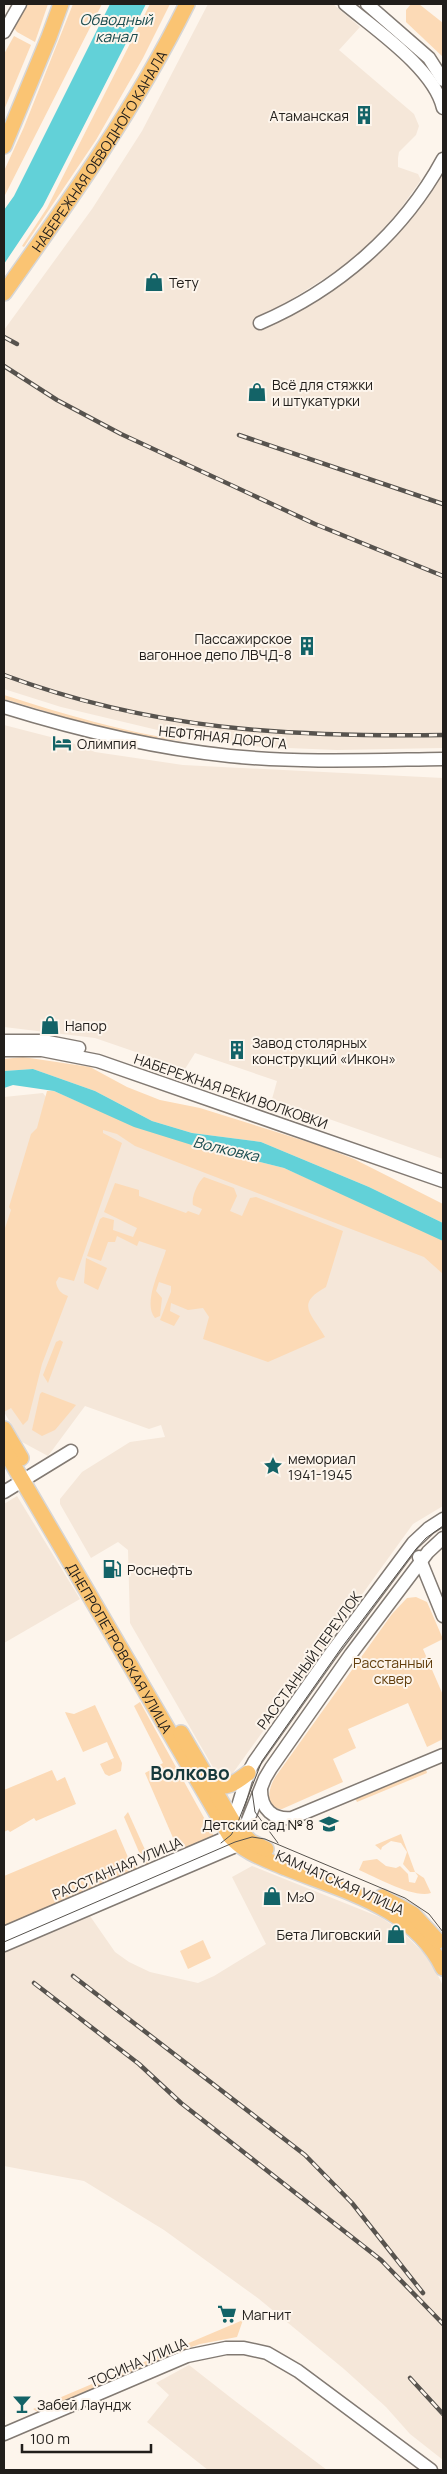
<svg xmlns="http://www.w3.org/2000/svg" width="447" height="2474" font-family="Manrope,sans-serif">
<rect width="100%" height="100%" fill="#fdf5ec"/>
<!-- built -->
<g fill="#f5e7d9">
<polygon points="208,4 333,4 360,27 339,50 414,114 419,126 416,135 399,152 398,158 398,167 418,174 421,180 398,212 366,248 338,270 282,305 288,316 345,281 389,244 443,172 443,748 337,750 263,747 195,739 61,707 4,689 4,330 92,209 142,131"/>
<polygon points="4,725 70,742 95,752 183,765 443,778 443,1159 272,1099 277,1081 195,1053 185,1069 95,1038 4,1027"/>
<polygon points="43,1093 46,1097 45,1102 443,1259 443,1506 413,1524 230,1777 218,1776 130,1623 128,1550 118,1542 91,1558 60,1504 60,1499 82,1472 130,1442 165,1437 161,1425 149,1429 85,1406 48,1456 22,1442 4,1412 4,1097"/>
<polygon points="17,1496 80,1599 4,1643 4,1504"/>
<polygon points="252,1866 382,1918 403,1933 430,1959 443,1986 443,2460 410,2434 386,2407 344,2369 259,2299 164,2230 84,2181 4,2166 4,1953 90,1916 115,1952 129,1962 150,1972 198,1983 214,1976 266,1944 232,1877"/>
<polygon points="189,2365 235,2401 327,2470 208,2470 147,2422 169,2395 156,2383"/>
</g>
<!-- green -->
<g fill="#fcdab6">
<polygon points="25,4 48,4 35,42 17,32 13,27"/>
<polygon points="73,4 102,4 4,197 4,171 24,127"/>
<polygon points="150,4 170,4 143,58 96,140 24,247 22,246 47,208"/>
<polygon points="411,4 419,4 443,23 443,57 406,22 406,10"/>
<polygon points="14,36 31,45 4,110 4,54"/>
<path d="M4,695C63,714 124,732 185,741C124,737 62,716 4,699Z"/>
<polygon points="23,1057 90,1067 127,1087 160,1100 200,1108 321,1146 354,1159 443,1204 443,1223 369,1187 261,1142 192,1133 152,1121 95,1091 33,1069 4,1071 4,1059"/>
<path d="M47,1091H54L79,1102L240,1157L284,1168L426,1231L443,1241V1274L424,1257L135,1146L117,1134L103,1130V1133L122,1143L74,1281L59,1277L56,1282C57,1289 61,1294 68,1296L42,1364L28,1420L23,1425L11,1408L4,1412V1231L11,1210L9,1207L31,1134L37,1128Z"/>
<path d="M204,1177L234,1188L237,1196L230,1211L242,1216L250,1198L256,1197L343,1231L326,1287C295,1304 311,1313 325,1337L268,1362L203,1339L209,1317L203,1308L188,1310L171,1303L170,1311L180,1316L174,1326L160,1320L171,1292V1286L159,1282L156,1291L162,1298L160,1316L155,1318C142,1303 161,1268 166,1250L139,1241L137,1246L117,1236L115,1242H108L101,1261L87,1256L100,1219L103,1217L114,1220L113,1230L133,1237L137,1228L104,1212L115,1183L139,1190V1196L186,1213L188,1211L199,1215L202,1209L193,1205C191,1197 198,1182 204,1177Z"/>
<polygon points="86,1258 107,1268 98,1290 84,1283"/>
<polygon points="60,1340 63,1342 48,1383 43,1375 56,1342"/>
<polygon points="42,1392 76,1405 55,1430 42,1436 32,1430 40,1394"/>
<path d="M416,1597L427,1602L443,1639L423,1649L443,1695V1739L427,1747L408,1703L348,1729L356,1748L333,1759L343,1782L282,1809C263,1808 269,1786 276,1776L392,1614L407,1598Z"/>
<polygon points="140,1702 213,1834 213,1837 185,1850 183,1845 177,1847 145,1773 163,1763 134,1706"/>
<polygon points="95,1705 122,1763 121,1771 109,1776 105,1774 100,1764 114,1758 107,1742 83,1752 65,1712 74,1714"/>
<polygon points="426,1769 427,1773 357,1802 355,1798"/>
<polygon points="52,1770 57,1781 65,1777 76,1804 36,1821 34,1818 10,1832 8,1830 4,1832 4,1790"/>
<polygon points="128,1812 151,1863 145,1866 124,1817"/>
<polygon points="116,1829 130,1862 136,1860 140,1868 4,1926 4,1876"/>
<path d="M401,1834L415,1872L424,1878L431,1893C415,1899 375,1877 359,1870L363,1861L377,1859L386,1866L396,1868L400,1866L408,1874L409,1882L415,1883L418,1876L415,1872H410L403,1864L407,1852L401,1843L391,1841L382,1847L381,1850L375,1845Z"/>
<polygon points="203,1940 211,1958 188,1969 180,1951"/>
<polygon points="243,2320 237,2337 200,2344 186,2349 39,2413 33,2409"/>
</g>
<!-- water -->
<g fill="#62d1d8">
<polygon points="110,4 146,4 43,206 4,264 4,210 14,196"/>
<polygon points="33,1069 95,1091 152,1121 192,1133 261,1142 369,1187 443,1223 443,1241 284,1168 195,1146 134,1127 54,1091 13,1085 4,1088 4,1071"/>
</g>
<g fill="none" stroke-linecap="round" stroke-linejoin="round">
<!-- minor casing -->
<g stroke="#827a73" stroke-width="15">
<g id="minor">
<path d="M345,4C376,30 434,69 443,108"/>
<polyline points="367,4 429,58 443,80"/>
<polyline points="4,32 20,4"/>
<path d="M260,323C337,290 403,233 443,159"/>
<path d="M4,707C78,730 153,748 230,756C301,763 372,760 443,759"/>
<polyline points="4,1041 43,1041 79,1048"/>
<polyline points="4,1050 42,1050 98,1061 443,1181"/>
<polyline points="4,1492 71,1451"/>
<polyline points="419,1557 443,1616"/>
<path d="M261,1790C261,1809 273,1820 292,1818L443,1755"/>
<polyline points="232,1826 248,1773 254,1762 331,1653 413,1543 429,1528 443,1519"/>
<polyline points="4,1933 230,1836 239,1835"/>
<polyline points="4,1945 238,1845 265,1778 271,1768 351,1654 428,1552 443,1538"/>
<polyline points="4,2434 187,2356 226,2348 244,2348 267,2353 298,2371 431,2470"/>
</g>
</g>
<!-- major casing -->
<g stroke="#d7d6d6" stroke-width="18">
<g id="major">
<polyline points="4,146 49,37 61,4"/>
<path id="s1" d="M4,293C70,200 136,107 187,4"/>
<polyline points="4,1429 21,1458"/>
<path id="s2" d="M4,1449L230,1836C245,1853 265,1859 286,1868C344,1891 414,1908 443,1968"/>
<polyline points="181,1733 236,1827 251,1842 266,1849"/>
<path d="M211,1785C228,1789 235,1783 248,1773"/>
<polyline points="382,1897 413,1914 438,1941"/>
</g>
</g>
<!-- minor -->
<use href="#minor" stroke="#fff" stroke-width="12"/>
<!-- major -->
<use href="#major" stroke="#fac473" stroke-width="15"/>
<!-- tram -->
<g stroke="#57534e" stroke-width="1">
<polyline points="252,1791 255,1812 278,1843"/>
<polyline points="221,1843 231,1835 236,1827 262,1761 342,1647 416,1549 426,1538 443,1526"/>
<polyline points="4,1942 235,1842 252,1837 265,1839 405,1898 429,1914 443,1932"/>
</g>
<!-- rail casing -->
<g stroke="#57534e" stroke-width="4.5">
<g id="rail">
<polyline points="4,337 17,344"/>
<polyline points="4,366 57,400 121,434 315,524 443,576"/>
<polyline points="239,435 443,504"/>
<path d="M4,675C152,730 287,737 443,735"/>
<polyline points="73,1976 305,2155 352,2203 423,2293"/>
<polyline points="34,1983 139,2064 181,2103 381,2260 443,2324"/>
<polyline points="410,2378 443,2414"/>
</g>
</g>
<!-- rail -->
<use href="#rail" stroke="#fdf5ec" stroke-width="2.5" stroke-dasharray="8" stroke-linecap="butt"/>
</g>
<!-- icons -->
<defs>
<g id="building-bare" transform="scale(1.5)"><path d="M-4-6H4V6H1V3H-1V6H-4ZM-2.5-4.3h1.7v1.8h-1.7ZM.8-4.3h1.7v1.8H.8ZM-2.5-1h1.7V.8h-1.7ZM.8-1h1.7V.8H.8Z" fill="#136367" stroke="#fdf5ec" stroke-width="2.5" paint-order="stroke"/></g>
<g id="shop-bare" transform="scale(1.5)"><path d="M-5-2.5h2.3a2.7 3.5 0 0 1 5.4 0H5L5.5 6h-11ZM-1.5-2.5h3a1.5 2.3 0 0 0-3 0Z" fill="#136367" stroke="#fdf5ec" stroke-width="2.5" paint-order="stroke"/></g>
<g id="hotel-bare" transform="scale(1.5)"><path d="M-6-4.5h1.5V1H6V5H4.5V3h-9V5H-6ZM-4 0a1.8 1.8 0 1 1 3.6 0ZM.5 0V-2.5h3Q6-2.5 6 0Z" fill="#136367" stroke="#fdf5ec" stroke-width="2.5" paint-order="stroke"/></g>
<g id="sight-bare" transform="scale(1.5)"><path d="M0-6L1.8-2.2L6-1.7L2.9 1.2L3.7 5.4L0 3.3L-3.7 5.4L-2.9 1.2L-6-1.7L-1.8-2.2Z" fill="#136367" stroke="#fdf5ec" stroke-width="2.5" paint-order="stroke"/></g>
<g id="fuel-bare" transform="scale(1.5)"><path d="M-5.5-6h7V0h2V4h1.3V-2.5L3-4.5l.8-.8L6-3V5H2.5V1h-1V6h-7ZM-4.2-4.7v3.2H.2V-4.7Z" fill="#136367" stroke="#fdf5ec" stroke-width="2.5" paint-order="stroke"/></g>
<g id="school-bare" transform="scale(1.5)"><path d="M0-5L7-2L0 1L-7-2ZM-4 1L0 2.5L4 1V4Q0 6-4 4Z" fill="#136367" stroke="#fdf5ec" stroke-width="2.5" paint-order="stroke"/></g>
<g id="supermarket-bare" transform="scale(1.5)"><path d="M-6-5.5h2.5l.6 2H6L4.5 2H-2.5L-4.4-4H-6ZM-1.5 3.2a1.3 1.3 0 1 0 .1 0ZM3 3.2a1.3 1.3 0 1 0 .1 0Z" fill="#136367" stroke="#fdf5ec" stroke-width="2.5" paint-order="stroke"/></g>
<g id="bar-bare" transform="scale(1.5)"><path d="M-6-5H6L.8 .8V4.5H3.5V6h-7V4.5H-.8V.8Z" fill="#136367" stroke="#fdf5ec" stroke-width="2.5" paint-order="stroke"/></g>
</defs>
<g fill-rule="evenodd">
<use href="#building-bare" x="364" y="115"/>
<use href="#shop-bare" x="154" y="282"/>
<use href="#shop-bare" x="257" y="392"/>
<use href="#building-bare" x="307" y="646"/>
<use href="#hotel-bare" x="62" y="743"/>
<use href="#shop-bare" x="50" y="1025"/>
<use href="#building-bare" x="237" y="1050"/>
<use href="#sight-bare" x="273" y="1466"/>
<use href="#fuel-bare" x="112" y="1569"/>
<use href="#school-bare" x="329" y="1824"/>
<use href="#shop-bare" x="272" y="1896"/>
<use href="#shop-bare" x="396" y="1934"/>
<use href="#supermarket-bare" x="227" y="2314"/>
<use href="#bar-bare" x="22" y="2404"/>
</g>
<g text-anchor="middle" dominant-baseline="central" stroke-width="4" stroke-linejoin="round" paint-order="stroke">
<!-- poi labels -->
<g font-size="14" fill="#211e1b" stroke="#fdf5ec" text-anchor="start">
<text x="349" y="115" text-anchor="end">Атаманская</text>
<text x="169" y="282">Тету</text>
<text x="272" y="384">Всё для стяжки<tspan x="272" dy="16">и штукатурки</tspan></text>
<text x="292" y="638" text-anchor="end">Пассажирское<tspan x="292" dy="16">вагонное депо ЛВЧД-8</tspan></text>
<text x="77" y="743">Олимпия</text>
<text x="65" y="1025">Напор</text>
<text x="252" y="1042">Завод столярных<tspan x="252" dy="16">конструкций «Инкон»</tspan></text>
<text x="288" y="1458">мемориал<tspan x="288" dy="16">1941-1945</tspan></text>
<text x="127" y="1569">Роснефть</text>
<text x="314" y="1824" text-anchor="end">Детский сад № 8</text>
<text x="287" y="1896">М₂O</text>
<text x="381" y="1934" text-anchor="end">Бета Лиговский</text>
<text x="242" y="2314">Магнит</text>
<text x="37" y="2404">Забей Лаундж</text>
</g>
<!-- street labels -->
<g font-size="14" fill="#211e1b" stroke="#fdf5ec">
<text stroke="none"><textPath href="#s1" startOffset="171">НАБЕРЕЖНАЯ ОБВОДНОГО КАНАЛА</textPath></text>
<text transform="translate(223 737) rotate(6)">НЕФТЯНАЯ ДОРОГА</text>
<text transform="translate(231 1091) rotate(19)">НАБЕРЕЖНАЯ РЕКИ ВОЛКОВКИ</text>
<text stroke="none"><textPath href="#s2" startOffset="230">ДНЕПРОПЕТРОВСКАЯ УЛИЦА</textPath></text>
<text transform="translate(309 1660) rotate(-54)">РАССТАННЫЙ ПЕРЕУЛОК</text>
<text transform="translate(117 1868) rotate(-23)">РАССТАННАЯ УЛИЦА</text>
<text transform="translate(340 1882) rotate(24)">КАМЧАТСКАЯ УЛИЦА</text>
<text transform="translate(138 2362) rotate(-23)">ТОСИНА УЛИЦА</text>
</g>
<!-- park labels -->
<g font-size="14" fill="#623e0d" stroke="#fdf5ec">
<text x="393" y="1662">Расстанный<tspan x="393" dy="16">сквер</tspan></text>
</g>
<!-- water labels -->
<g font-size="15" font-style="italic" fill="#194b4e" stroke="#fdf5ec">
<text x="116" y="19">Обводный<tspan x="116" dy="17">канал</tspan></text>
<text transform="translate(226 1149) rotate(13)">Волковка</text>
</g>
<!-- district labels -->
<g font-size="19" font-weight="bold" fill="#16393b" stroke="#fdf5ec">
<text x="190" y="1773">Волково</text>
</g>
</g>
<!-- border -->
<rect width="447" height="2474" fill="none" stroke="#211e1b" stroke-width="10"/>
<!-- scale -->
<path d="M22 2444v8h129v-8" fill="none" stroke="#211e1b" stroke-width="2.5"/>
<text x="30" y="2444" font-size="15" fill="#211e1b" stroke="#fdf5ec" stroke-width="4" paint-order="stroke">100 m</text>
</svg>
